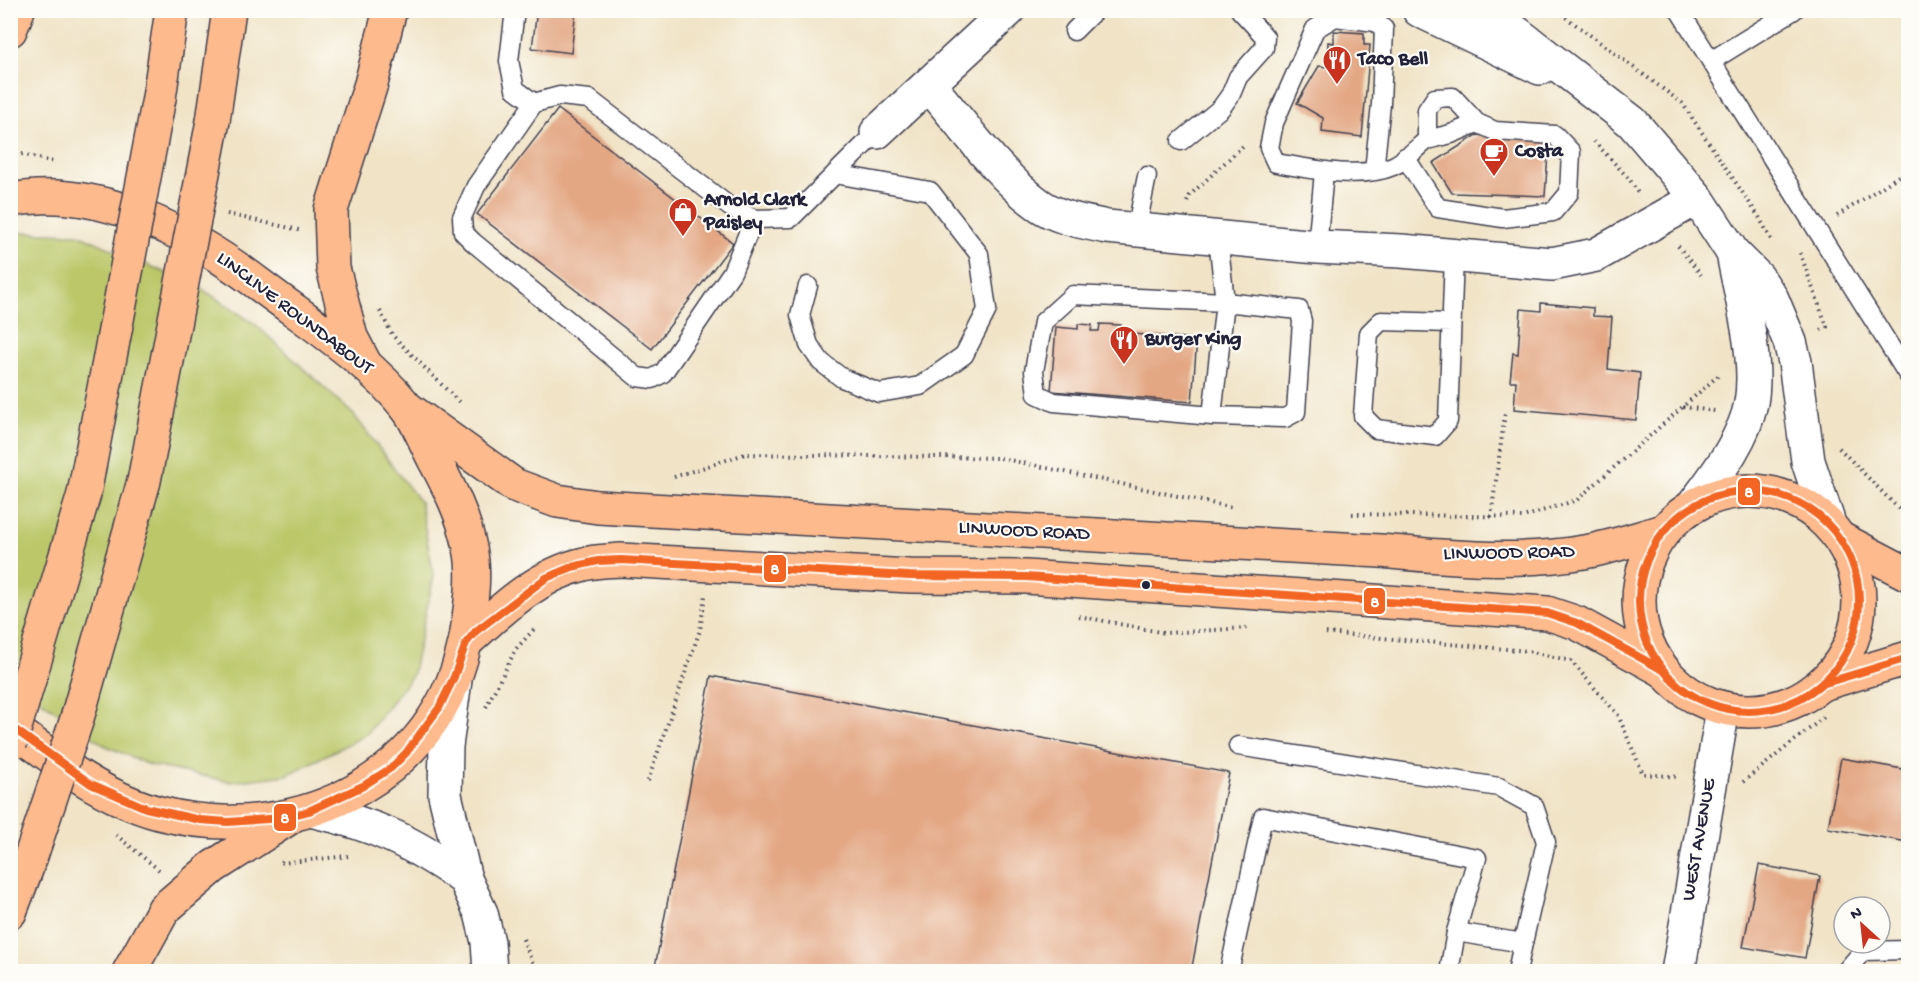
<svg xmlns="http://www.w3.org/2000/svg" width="1919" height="982" font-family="'Gochi Hand',sans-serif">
<rect width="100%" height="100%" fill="#fdfcf7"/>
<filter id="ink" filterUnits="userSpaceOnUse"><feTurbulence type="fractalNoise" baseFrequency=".0167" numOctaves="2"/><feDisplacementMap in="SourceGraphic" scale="12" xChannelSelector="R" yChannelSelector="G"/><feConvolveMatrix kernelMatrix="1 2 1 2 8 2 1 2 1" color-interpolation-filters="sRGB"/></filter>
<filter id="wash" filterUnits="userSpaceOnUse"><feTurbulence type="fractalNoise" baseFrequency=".008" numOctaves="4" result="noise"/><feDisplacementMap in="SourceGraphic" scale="24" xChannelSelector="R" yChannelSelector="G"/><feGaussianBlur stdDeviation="1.35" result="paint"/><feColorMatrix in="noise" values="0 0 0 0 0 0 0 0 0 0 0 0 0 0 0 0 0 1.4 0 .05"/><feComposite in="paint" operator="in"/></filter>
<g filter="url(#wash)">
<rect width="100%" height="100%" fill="#f0e3c6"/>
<!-- green -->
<polygon fill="#bbc769" stroke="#6e7452" stroke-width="1.5" points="14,232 78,234 202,289 255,324 354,415 420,502 434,576 412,676 366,735 287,775 231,782 149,765 104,745 11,679 11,234"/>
<g id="blocks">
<!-- building -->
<g fill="#e3a784">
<polygon points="537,10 576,10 571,53 532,48"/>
<polygon points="1334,31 1364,33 1364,45 1370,45 1362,137 1322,132 1323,118 1297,103 1319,66 1327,67 1328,42 1334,43"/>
<polygon points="558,109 733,243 652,349 477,214"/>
<polygon points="1477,135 1549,140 1545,196 1452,193 1433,163"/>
<polygon points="1541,303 1593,308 1593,316 1612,317 1608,369 1640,373 1636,420 1514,409 1516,381 1510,381 1513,353 1518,354 1521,309 1541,311"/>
<polygon points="1078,324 1092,325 1091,331 1099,331 1100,324 1121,325 1120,333 1197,339 1192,402 1051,391 1056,327 1078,329"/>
<polygon points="711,676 1229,773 1191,972 654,972"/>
<polygon points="1841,758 1908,770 1908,842 1828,828"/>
<polygon points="1759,865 1820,876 1805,958 1743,947"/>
</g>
</g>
</g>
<g filter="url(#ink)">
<use href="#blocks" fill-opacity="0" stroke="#413f50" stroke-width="1.5"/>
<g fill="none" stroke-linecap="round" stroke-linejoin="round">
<!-- service casing -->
<g stroke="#413f50" stroke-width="21">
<g id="service">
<polyline points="515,10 509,61 515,89 534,103"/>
<polyline points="1679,10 1908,375"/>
<polyline points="1074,31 1095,10"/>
<polyline points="1711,61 1794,10"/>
<polyline points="1181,141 1221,108 1231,94 1238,77 1264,48 1265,37 1240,10"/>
<polyline points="1405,157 1438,208 1503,218 1553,212 1569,193 1571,152 1555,135 1495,131 1477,123 1453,97 1435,98 1427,110 1427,140 1451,134 1477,123"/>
<path d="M1374,171L1381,104L1384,29L1376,22L1335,17L1315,29L1274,123L1269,148L1276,163C1310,169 1360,180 1393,166C1405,161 1417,148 1427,140"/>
<polyline points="754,219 732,272 663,373 652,379 637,377 473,242 463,232 462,217 476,186 534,103 560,96 589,99 730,207 754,219 791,218 877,132"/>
<polyline points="1136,231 1147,176"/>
<polyline points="1317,247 1324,172"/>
<polyline points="808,286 800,315 809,345 821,362 842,378 879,393 920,386 964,355 987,310 979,254 930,191 835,174"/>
<polyline points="1451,323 1381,321 1369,333 1363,416 1376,429 1435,436 1448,421 1454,256"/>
<polyline points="1212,416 1225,302 1299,310 1302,321 1296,412 1285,418 1212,416 1054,402 1037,394 1034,371 1043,322 1073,295 1225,302 1218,238"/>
<polyline points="1238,746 1499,787 1534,806 1546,842 1523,943"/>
<polyline points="1456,932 1523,943 1517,972"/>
<polyline points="1229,972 1263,817 1477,858 1456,932 1449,972"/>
<polyline points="1845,972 1863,951 1908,950"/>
</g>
</g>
<!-- minor casing -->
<g stroke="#413f50" stroke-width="36">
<g id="minor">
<polyline points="1419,10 1540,68"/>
<polyline points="1487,10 1632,122 1697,198 1733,253 1758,278 1772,299 1790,342 1795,362 1808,461 1829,524"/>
<path d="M929,85C959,120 1001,178 1038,204C1057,218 1084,222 1107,227L1317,247L1401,251L1552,264L1596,255L1697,198"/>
<polyline points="877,132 1009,10"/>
<path d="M1693,506C1715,476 1744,440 1751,403C1759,358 1741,298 1733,253"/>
<polyline points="455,680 446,746 445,795 465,879 481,913 488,942 490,972"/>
<path d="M314,811C376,825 412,842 465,879"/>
<polyline points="1678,972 1723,709"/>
</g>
</g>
<!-- primary casing -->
<g stroke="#413f50" stroke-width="36">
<g id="primary">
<path d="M10,200C101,183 196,236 264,288C313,325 368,359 407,408C418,422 425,442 434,459C449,487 464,516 470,548C475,571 472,595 469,618C452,772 302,850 159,813C103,798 56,761 10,726"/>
<path d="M408,409L514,485L557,501L598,507L1380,551C1447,557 1516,564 1584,552C1610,548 1638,538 1664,531"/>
<circle cx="1749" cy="601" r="110"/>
<polyline points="1841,539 1908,574"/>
<path d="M467,641C501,610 537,575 584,564C595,561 609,561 621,560L910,576L1026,577L1547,613L1577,623L1661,669"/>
<polyline points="1822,684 1908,658"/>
</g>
</g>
<!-- trunk casing -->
<g stroke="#413f50" stroke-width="36">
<g id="trunk">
<polyline points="10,30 18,10"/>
<polyline points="159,98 172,10"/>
<polyline points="213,121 229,10"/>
<polyline points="365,364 351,337 333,268 331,210 371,84 390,10"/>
<polyline points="10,912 29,862"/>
<polyline points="129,972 164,909 213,867 289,818"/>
</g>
</g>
<!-- path -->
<g stroke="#413f50" stroke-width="4" stroke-dasharray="1.5 4.5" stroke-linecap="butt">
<polyline points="1556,10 1682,103 1759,217 1773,243"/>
<polyline points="1594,141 1630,180 1639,195"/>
<polyline points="10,151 53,162"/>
<polyline points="1187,202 1190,195 1245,144"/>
<polyline points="227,214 299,230"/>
<polyline points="1837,216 1908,170"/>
<polyline points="1678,246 1701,275"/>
<polyline points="1800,253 1827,327 1821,330"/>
<polyline points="380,311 393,336 459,402"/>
<polyline points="1683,407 1715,411"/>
<polyline points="1839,448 1900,510 1908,512"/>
<polyline points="674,477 745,454 1000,458 1234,508"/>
<polyline points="1352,514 1523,517 1577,500 1720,374"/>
<polyline points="1491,517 1505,413"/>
<polyline points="1079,616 1165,633 1247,628"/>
<polyline points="1326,633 1528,651 1571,661 1618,715 1643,774 1679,777"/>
<polyline points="486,707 516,649 536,627"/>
<polyline points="648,781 700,630 705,596"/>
<polyline points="1743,782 1824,717"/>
<polyline points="116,835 159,870"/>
<polyline points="281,863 348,856"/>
<polyline points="523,939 534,967 533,972"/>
</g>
<!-- service -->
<use href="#service" stroke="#fff" stroke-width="18"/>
<!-- minor -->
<use href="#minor" stroke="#fff" stroke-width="33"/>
<!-- primary -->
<use href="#primary" stroke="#fcba8d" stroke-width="33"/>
<!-- trunk -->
<use href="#trunk" stroke="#fcba8d" stroke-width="33"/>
<!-- trunk-bridge casing -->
<g stroke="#413f50" stroke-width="36" stroke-linecap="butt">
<g id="trunk-bridge">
<polyline points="10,744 84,494 159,98"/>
<polyline points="29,862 76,722 144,481 213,121"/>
</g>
</g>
<!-- trunk-bridge -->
<use href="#trunk-bridge" stroke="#fcba8d" stroke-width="33"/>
<!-- bus-1 casing -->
<g stroke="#fdfcf7" stroke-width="12">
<g id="bus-1">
<circle cx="1749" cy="601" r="110"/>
<polyline points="1822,684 1908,658"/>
<polyline points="10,726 91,784 146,808 200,820 228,822 282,818 309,811 363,786 391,768 406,753 439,708 454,677 466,643 476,631 546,578 572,567 598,561 621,560 910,576 1026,577 1547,613 1577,623 1661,669"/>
</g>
</g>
<!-- bus-1 -->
<use href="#bus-1" stroke="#f26522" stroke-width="8"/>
</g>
</g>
<!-- icons -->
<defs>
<g id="restaurant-pin" transform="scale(1.5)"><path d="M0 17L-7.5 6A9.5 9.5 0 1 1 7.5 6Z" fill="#c8321e" stroke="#fdfcf7"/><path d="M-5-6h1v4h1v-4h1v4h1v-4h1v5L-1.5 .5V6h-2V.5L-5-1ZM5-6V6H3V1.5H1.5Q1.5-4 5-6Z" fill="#fff"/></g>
<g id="cafe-pin" transform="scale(1.5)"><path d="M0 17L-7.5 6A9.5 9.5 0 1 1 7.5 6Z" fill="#c8321e" stroke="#fdfcf7"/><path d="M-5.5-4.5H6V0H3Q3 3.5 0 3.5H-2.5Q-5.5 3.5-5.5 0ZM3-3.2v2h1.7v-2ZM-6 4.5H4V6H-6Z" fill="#fff"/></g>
<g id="shop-pin" transform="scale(1.5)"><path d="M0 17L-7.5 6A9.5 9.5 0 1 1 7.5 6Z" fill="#c8321e" stroke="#fdfcf7"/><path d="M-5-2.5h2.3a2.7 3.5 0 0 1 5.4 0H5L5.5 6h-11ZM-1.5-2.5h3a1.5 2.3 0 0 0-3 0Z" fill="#fff"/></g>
</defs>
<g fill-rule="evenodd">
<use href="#restaurant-pin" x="1337" y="60"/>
<use href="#cafe-pin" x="1494" y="152"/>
<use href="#shop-pin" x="683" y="212"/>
<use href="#restaurant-pin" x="1124" y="340"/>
</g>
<!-- markers -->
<circle fill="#22223b" stroke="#fdfcf7" stroke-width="2" cx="1146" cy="585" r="5"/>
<g text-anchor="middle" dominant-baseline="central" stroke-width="4.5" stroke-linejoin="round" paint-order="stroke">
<!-- poi labels -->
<g font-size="20" font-weight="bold" fill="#22223b" stroke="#fdfcf7" text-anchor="start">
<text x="1358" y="60">Taco Bell</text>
<text x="1515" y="152">Costa</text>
<text x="704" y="201">Arnold Clark<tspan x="704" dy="23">Paisley</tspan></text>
<text x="1145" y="340">Burger King</text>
</g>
<!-- street labels -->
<g font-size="20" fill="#22223b" stroke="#fdfcf7">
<text transform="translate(294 314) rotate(37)">LINCLIVE ROUNDABOUT</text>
<text transform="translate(1024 532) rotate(3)">LINWOOD ROAD</text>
<text transform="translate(1509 554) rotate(-1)">LINWOOD ROAD</text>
<text transform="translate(1700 840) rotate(-80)">WEST AVENUE</text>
</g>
</g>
<g stroke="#fdfcf7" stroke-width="2">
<rect x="1737" y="477" width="24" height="29" rx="6" fill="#f26522"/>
<rect x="763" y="554" width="24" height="29" rx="6" fill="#f26522"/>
<rect x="1363" y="587" width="23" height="28" rx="6" fill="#f26522"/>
<rect x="273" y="803" width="24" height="29" rx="6" fill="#f26522"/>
</g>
<g font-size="16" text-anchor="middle" font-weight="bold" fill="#fff">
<text x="1749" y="497">8</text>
<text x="775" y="574">8</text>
<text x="1375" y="607">8</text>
<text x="285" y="823">8</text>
</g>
<!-- margin -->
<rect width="1919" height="982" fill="none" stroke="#fdfcf7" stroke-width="36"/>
<!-- north arrow -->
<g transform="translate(1862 925) rotate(333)"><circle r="28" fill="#fdfcf7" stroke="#a5a5ac" stroke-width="1.5"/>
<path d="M0-4.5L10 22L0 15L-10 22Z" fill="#c8321e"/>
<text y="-9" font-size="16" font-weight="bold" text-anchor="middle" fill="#22223b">N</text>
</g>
</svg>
